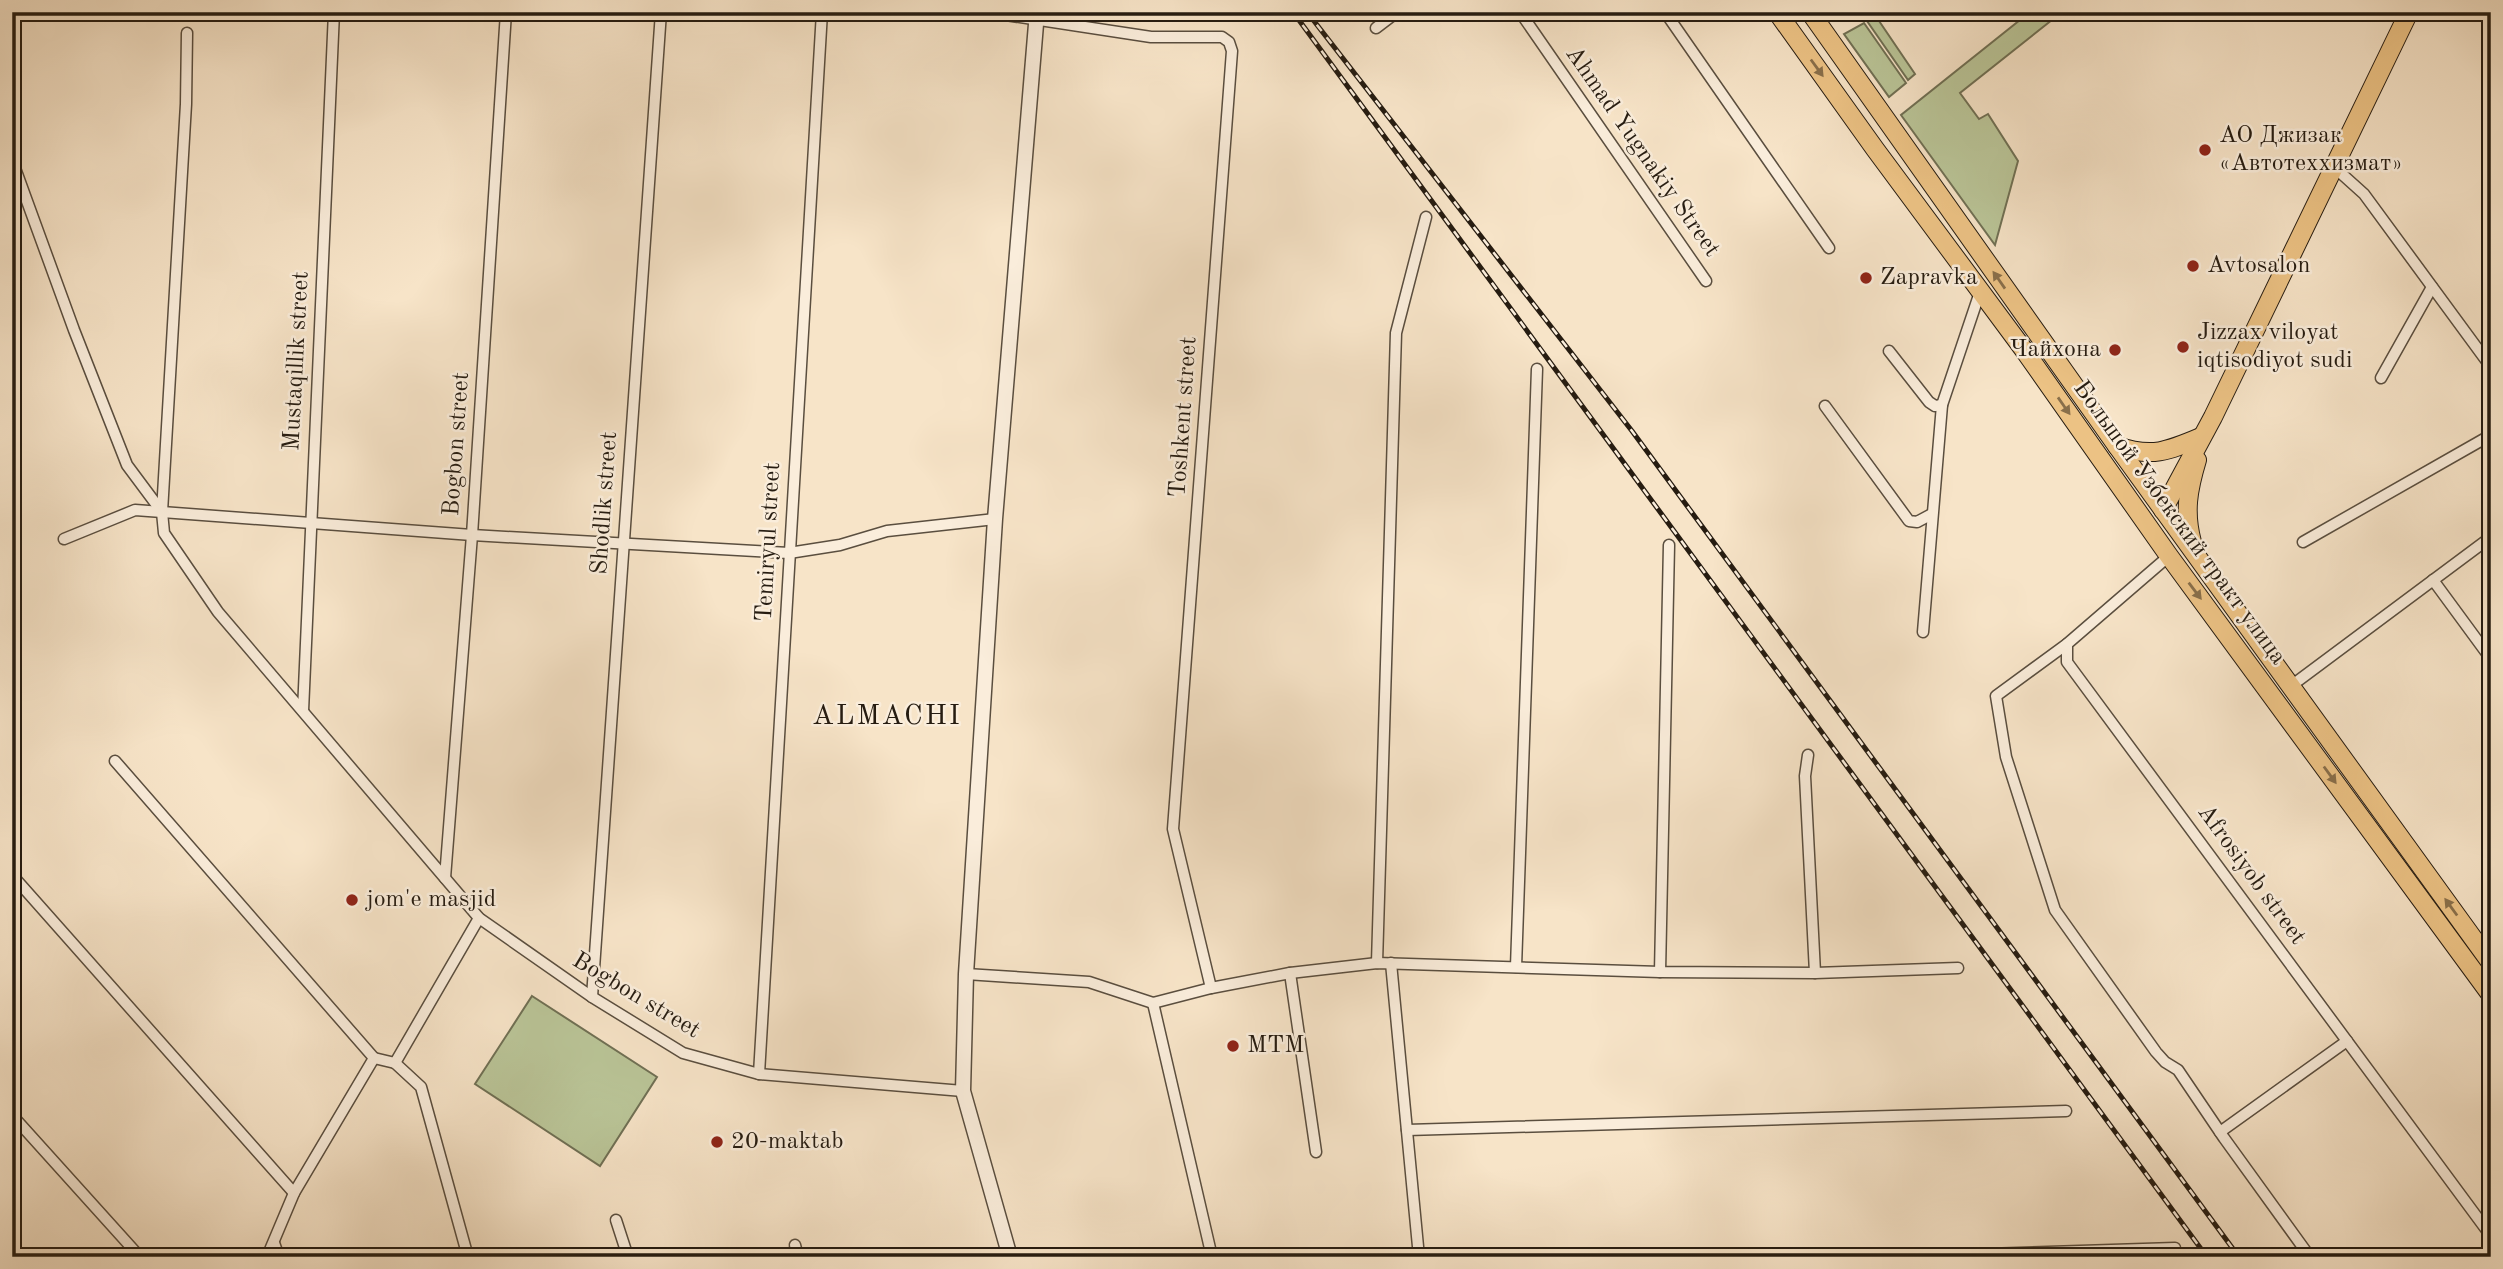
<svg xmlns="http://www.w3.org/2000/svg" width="2503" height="1269" font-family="'Old Standard TT',serif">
<rect width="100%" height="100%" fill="#f7e4c8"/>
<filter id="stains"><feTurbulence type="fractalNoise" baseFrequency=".00286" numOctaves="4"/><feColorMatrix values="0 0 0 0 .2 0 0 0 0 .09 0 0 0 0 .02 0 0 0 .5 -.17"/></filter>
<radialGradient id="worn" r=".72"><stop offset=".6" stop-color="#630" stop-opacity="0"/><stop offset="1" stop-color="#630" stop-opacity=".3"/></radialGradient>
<!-- green -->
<g fill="#bac598" stroke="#707054" stroke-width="2">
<polygon points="2030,12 2062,12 1960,93 1979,119 1988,114 2018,161 1995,245 1901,115"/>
<polygon points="1875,15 1915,74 1908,80 1867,21"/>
<polygon points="1864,23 1906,83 1889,97 1844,34"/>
<polygon points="532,996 657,1077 600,1166 475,1084"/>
</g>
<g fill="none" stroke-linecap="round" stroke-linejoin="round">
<!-- minor casing -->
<g stroke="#5a4e3f" stroke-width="13">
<g id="minor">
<polyline points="986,12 1151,37 1222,37 1229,42 1232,51 1173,829 1211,988"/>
<polyline points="1520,12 1706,281"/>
<polyline points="1665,12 1829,248"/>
<polyline points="1376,28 1397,12"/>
<polyline points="187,33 186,104 162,512 164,533 218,612 479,918 592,997 683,1053 759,1074 963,1091"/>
<polyline points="12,160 74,330 127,465 162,512"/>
<polyline points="2334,167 2364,194 2491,367"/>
<polyline points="1889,351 1929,402 1935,406 1942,405"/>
<polyline points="2381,378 2432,287"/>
<polyline points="1825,406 1909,521 1917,522 1932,514"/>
<polyline points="64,539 135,510 472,535 789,553 840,545 887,531 995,519"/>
<polyline points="2303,542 2491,435"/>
<polyline points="2169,556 2067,644 2067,662 2491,1236"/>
<polyline points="2433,580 2491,659"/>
<polyline points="1923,632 1942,405 1980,292"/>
<polyline points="2067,644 1996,696 2006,757 2055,910 2156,1052 2165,1062 2178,1070 2224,1138 2310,1257"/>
<polyline points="2291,686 2491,537"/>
<polyline points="303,711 334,12"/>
<polyline points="1808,755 1805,776 1815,973"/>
<polyline points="115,761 374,1058"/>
<polyline points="13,876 294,1193"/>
<polyline points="445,878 472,535 506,12"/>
<polyline points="1377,963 1396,333 1426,217"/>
<polyline points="1391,963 1419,1257"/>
<polyline points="1516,967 1537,369"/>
<polyline points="1660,972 1669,545"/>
<polyline points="1290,973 1316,1152"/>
<polyline points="966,974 1089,982 1153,1003 1211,988 1290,973 1377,963 1660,972 1815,973 1958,968"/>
<polyline points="592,997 661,12"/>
<polyline points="1153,1003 1212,1257"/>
<polyline points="395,1063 421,1087 468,1257"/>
<polyline points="759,1074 822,12"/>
<polyline points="12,1115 140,1257"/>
<polyline points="1407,1130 2066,1111"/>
<polyline points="2220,1132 2347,1041"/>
<polyline points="616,1220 628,1257"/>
<polyline points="274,1243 279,1257"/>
<polyline points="795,1245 798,1257"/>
<polyline points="267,1257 294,1193 374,1058 395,1063 479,918"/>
<polyline points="1889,1257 2175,1248"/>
</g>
</g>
<!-- tertiary casing -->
<g stroke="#5a4e3f" stroke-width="17">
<polyline id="tertiary" points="1010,1257 963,1091 966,974 995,519 1037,12"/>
</g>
<!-- primary casing -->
<g stroke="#261c11" stroke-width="20">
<g id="primary">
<polyline points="1777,12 1875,149 2024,350 2169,556 2491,995"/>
<polyline points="1810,12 2117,446 2491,963"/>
<path d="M2117,446C2152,458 2168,451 2201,437"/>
<polyline points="2163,510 2213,417 2409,12"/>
<path d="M2192,542C2184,512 2188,490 2197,460"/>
</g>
</g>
<!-- minor -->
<use href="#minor" stroke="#faeddb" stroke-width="10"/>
<!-- tertiary -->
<use href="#tertiary" stroke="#faeddb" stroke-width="14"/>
<!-- primary -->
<use href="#primary" stroke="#ecc284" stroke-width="18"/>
<!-- rail casing -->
<g stroke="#261c11" stroke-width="5">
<g id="rail">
<polyline points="1293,12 2207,1257"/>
<polyline points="1307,12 1632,431 2239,1257"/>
</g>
</g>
<!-- rail -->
<use href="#rail" stroke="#faeddb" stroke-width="2.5" stroke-dasharray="8" stroke-linecap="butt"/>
</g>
<!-- one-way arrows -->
<defs><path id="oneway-solid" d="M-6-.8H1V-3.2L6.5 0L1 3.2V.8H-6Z" transform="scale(1.75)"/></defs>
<g fill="#896f4a">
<use href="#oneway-solid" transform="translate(1817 68) rotate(54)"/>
<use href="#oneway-solid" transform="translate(1999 280) rotate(-125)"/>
<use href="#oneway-solid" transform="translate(2064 406) rotate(55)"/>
<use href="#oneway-solid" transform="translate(2195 591) rotate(53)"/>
<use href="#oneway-solid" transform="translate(2330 775) rotate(54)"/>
<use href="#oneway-solid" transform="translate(2451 907) rotate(-126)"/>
</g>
<!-- markers -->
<g fill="#8f2418" stroke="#faeddb" stroke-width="2.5">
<circle cx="2205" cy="150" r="7"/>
<circle cx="2193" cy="266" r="7"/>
<circle cx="1866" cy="278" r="7"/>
<circle cx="2183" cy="347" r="7"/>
<circle cx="2115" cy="350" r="7"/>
<circle cx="352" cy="900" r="7"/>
<circle cx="1233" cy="1046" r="7"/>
<circle cx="717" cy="1142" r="7"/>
</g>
<g text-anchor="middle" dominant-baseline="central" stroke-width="5" stroke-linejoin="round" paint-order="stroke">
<!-- poi labels -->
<g font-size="24" fill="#261c11" stroke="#faeddb" text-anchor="start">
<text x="2219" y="136">АО Джизак<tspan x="2219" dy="28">«Автотеххизмат»</tspan></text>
<text x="2207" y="266">Avtosalon</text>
<text x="1880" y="278">Zapravka</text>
<text x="2197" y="333">Jizzax viloyat<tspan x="2197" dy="28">iqtisodiyot sudi</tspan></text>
<text x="2101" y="350" text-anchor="end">Чайхона</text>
<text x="366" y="900">jom'e masjid</text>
<text x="1247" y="1046">MTM</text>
<text x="731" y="1142">20-maktab</text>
</g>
<!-- street labels -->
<g font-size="24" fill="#261c11" stroke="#faeddb">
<text transform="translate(1642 152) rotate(55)">Ahmad Yugnakiy Street</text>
<text transform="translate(297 361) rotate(-87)">Mustaqillik street</text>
<text transform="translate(1184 417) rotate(-86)">Toshkent street</text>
<text transform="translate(457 444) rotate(-86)">Bogbon street</text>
<text transform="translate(605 503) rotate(-86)">Shodlik street</text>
<text transform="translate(2179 523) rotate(54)">Большой Узбекский тракт улица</text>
<text transform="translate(769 542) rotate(-87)">Temiryul street</text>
<text transform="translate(2251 875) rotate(54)">Afrosiyob street</text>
<text transform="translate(636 996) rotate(31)">Bogbon street</text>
</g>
<!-- quarter labels -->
<g font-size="28" letter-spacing="2" fill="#261c11" stroke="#faeddb">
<text x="887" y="717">ALMACHI</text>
</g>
</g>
<!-- margin -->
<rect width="2503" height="1269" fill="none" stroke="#f7e4c8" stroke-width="42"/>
<rect x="14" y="14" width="2475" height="1241" fill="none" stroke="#261c11" stroke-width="3.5"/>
<rect x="21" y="21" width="2461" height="1227" fill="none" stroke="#261c11" stroke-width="2"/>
<rect width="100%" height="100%" filter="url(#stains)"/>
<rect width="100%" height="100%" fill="url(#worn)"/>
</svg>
